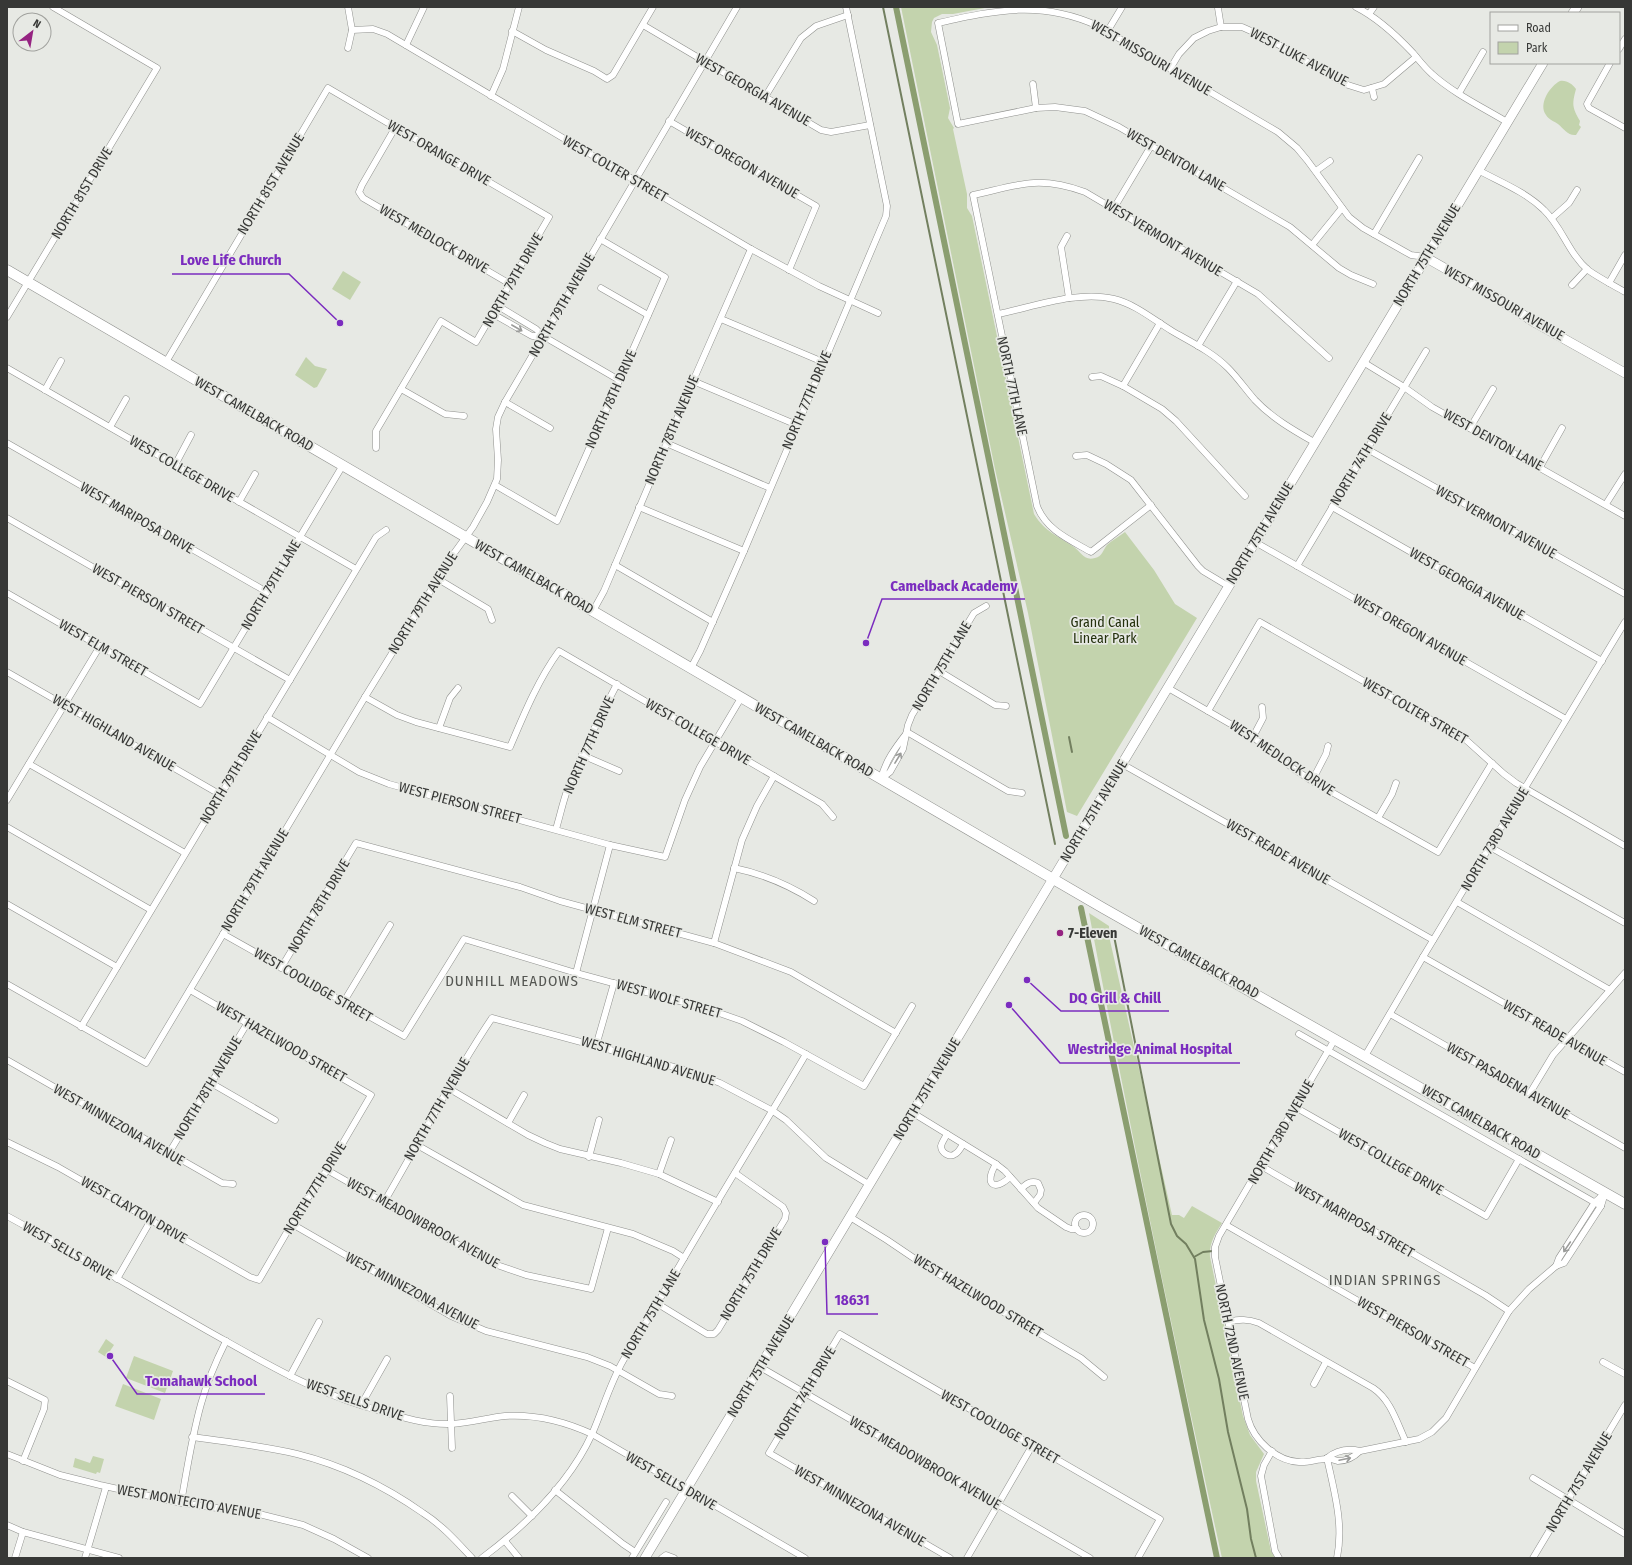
<svg xmlns="http://www.w3.org/2000/svg" width="1632" height="1565" font-family="'Fira Sans Condensed',sans-serif">
<rect width="100%" height="100%" fill="#e7e9e4"/>
<!-- green -->
<g fill="#c3d3ad">
<path d="M901,7H990L953,14H942L934,18L932,22L931,32L937,45L950,108L948,118L954,128L953,129L967,194V208L972,216L1034,514C1045,532 1058,536 1074,547C1082,553 1084,561 1095,558C1102,557 1103,550 1107,545C1112,540 1120,536 1125,532L1154,570L1175,604L1197,618L1077,816L1067,812L1028,613L995,469Z"/>
<path d="M1560,81C1567,80 1572,84 1576,89C1572,104 1572,107 1580,121L1579,125L1581,127L1576,135C1568,136 1564,129 1558,124C1554,121 1549,120 1546,115C1538,104 1550,86 1560,81Z"/>
<polygon points="343,271 361,282 350,300 332,289"/>
<polygon points="306,357 315,366 327,369 317,387 314,388 295,375"/>
<path d="M1089,913L1109,926V936L1172,1215H1179L1184,1218L1192,1206L1222,1223C1215,1234 1209,1243 1210,1257L1243,1416L1250,1435L1264,1454L1256,1472V1481L1271,1551L1275,1558H1222C1175,1344 1130,1129 1089,913Z"/>
<polygon points="106,1339 114,1345 106,1357 98,1352"/>
<polygon points="134,1356 173,1371 165,1393 126,1378"/>
<polygon points="123,1384 161,1399 154,1420 115,1406"/>
<polygon points="93,1456 104,1459 100,1473 97,1472 96,1474 73,1467 75,1458 90,1463"/>
</g>
<g fill="none" stroke-linecap="round" stroke-linejoin="round">
<!-- stream -->
<g stroke="#727f5f" stroke-width="2">
<polyline points="883,7 1055,844"/>
<polyline points="1069,737 1072,752"/>
<polyline points="1114,936 1171,1224 1177,1236 1186,1244 1195,1259 1204,1320 1219,1379 1228,1432 1247,1509 1251,1539 1256,1558"/>
<polyline points="1194,1257 1203,1252 1213,1251"/>
</g>
<!-- canal -->
<g stroke="#8b9e70" stroke-width="6">
<polyline points="896,7 1066,836"/>
<polyline points="1081,908 1217,1558"/>
</g>
<!-- street casing -->
<g stroke="#8f908d" stroke-width="7">
<g id="street">
<polyline points="348,7 352,30 348,48"/>
<path d="M1356,7C1378,18 1396,35 1413,53C1419,60 1425,68 1432,74C1453,93 1482,107 1507,122"/>
<polyline points="1218,8 1221,27"/>
<polyline points="1369,14 1374,7"/>
<polyline points="643,25 821,130 831,132 870,125"/>
<polyline points="352,30 373,29 387,34 751,249 819,286 878,313"/>
<polyline points="512,31 546,50 594,71 607,79 613,75 653,7"/>
<polyline points="1107,32 1122,7"/>
<polyline points="406,45 424,7"/>
<polyline points="1619,49 1625,39"/>
<polyline points="1610,63 1587,104 1589,108 1625,128"/>
<polyline points="1170,69 1179,54 1194,38 1208,31 1221,27 1242,27 1269,39 1333,77 1348,85 1364,90 1384,84 1416,57"/>
<polyline points="1033,84 1036,108"/>
<polyline points="1372,88 1374,97"/>
<polyline points="1459,93 1483,52"/>
<polyline points="491,96 503,69 519,7"/>
<polyline points="765,97 801,38 816,26 848,15"/>
<polyline points="669,121 816,206 789,270"/>
<polyline points="395,128 362,185 359,192 363,198 510,284"/>
<path d="M1478,170C1500,182 1526,192 1544,210C1562,227 1569,254 1588,270C1599,278 1613,285 1625,292"/>
<polyline points="1316,171 1330,161"/>
<polyline points="1114,208 1151,146"/>
<polyline points="1552,218 1569,203 1577,190"/>
<polyline points="1374,234 1419,158"/>
<polyline points="1067,236 1061,247 1069,298"/>
<polyline points="1312,245 1342,208"/>
<polyline points="1609,283 1625,255"/>
<path d="M1373,284L1351,275L1339,268L1290,227L1119,127L1085,111L1055,107L1036,108L958,124L938,23C996,10 1041,0 1098,26L1278,132L1297,148L1307,160L1349,217L1363,228L1411,255L1425,257"/>
<polyline points="1572,285 1587,269"/>
<polyline points="601,288 648,315"/>
<polyline points="498,306 536,329 543,336 619,380"/>
<polyline points="493,314 532,336 543,336"/>
<path d="M998,314C1033,307 1078,290 1114,299C1135,304 1154,320 1172,331C1191,342 1212,352 1228,368C1238,378 1246,390 1255,400C1272,418 1293,430 1314,442"/>
<polyline points="7,317 157,68 53,7"/>
<polyline points="721,319 823,362"/>
<polyline points="1198,346 1237,281"/>
<polyline points="166,362 328,88 549,217 476,342 441,321 376,431 376,448"/>
<polyline points="1363,362 1404,387 1432,407 1625,516"/>
<polyline points="7,368 356,569"/>
<polyline points="1092,377 1101,376 1123,386 1162,409 1176,421 1245,496"/>
<polyline points="693,381 797,425"/>
<polyline points="1123,386 1160,323"/>
<polyline points="401,389 445,414 464,416"/>
<polyline points="45,390 61,361"/>
<polyline points="505,402 550,428"/>
<polyline points="110,427 126,399"/>
<polyline points="1470,428 1493,389"/>
<polyline points="7,443 267,592"/>
<polyline points="666,443 770,488"/>
<polyline points="1367,449 1625,594"/>
<polyline points="1076,456 1087,455 1106,464 1131,480 1198,566 1203,571 1228,586"/>
<polyline points="175,465 191,435"/>
<polyline points="1540,467 1562,428"/>
<polyline points="495,485 557,521 665,277 600,239"/>
<polyline points="239,502 255,474"/>
<polyline points="1606,504 1625,474"/>
<path d="M1151,505L1091,552C1070,540 1046,530 1037,506L973,195C993,191 1014,184 1034,183C1052,182 1068,186 1085,192L1258,294L1329,358"/>
<polyline points="639,507 744,551"/>
<polyline points="1332,507 1602,661"/>
<polyline points="7,518 290,680"/>
<polyline points="1255,542 1566,719"/>
<polyline points="615,565 713,622"/>
<polyline points="1297,566 1426,351"/>
<polyline points="438,579 488,609 492,620"/>
<polyline points="7,593 200,704 343,465"/>
<polyline points="593,611 604,591 693,381 751,249"/>
<polyline points="691,668 700,651 744,551 886,216 887,206 846,7"/>
<polyline points="939,671 995,705 1006,706"/>
<polyline points="7,672 221,795"/>
<polyline points="1168,688 1253,737 1294,769 1312,781 1438,852 1492,763"/>
<path d="M365,697L397,715L416,722L510,747C524,714 538,680 559,651L822,804L833,817"/>
<polyline points="1208,711 1260,622 1465,739 1504,774 1516,783 1625,846"/>
<polyline points="267,717 359,772 389,784 610,845 665,857 685,800 700,767 741,698"/>
<polyline points="439,728 450,698 458,688"/>
<polyline points="907,732 1008,791 1022,793"/>
<polyline points="1253,737 1263,718 1262,707"/>
<polyline points="582,755 619,771"/>
<polyline points="29,764 185,853"/>
<polyline points="1122,764 1433,940"/>
<polyline points="881,779 890,772 903,749 908,725 912,715 939,671 974,613 986,606"/>
<path d="M881,779C885,762 895,748 906,734"/>
<polyline points="1312,781 1326,754 1328,746"/>
<polyline points="7,800 100,646"/>
<polyline points="1378,818 1392,794 1396,783"/>
<polyline points="7,827 151,910"/>
<path d="M556,829C560,816 563,801 568,788C582,752 599,718 617,684"/>
<polyline points="1490,847 1625,923"/>
<path d="M734,868C763,874 789,885 814,901"/>
<polyline points="1457,902 1610,990"/>
<polyline points="7,904 117,967"/>
<polyline points="223,934 404,1036 464,939 576,973 705,1008 742,1021 784,1042 864,1086 912,1006"/>
<polyline points="714,943 742,840 757,806 774,776"/>
<polyline points="1423,957 1625,1072"/>
<polyline points="281,968 356,843 520,887 560,901 714,943 791,972 896,1033"/>
<polyline points="576,973 610,845"/>
<polyline points="7,984 146,1063 365,697 452,556 473,527 487,502 497,479 498,460 496,429 498,417 505,402 737,7"/>
<polyline points="343,1003 390,925"/>
<polyline points="1390,1014 1625,1148"/>
<polyline points="81,1027 376,537 386,530"/>
<polyline points="1299,1034 1601,1206"/>
<path d="M1335,1039L1219,1236L1215,1247V1257L1248,1419C1254,1440 1276,1461 1299,1462C1308,1463 1317,1459 1326,1459C1330,1458 1334,1460 1338,1461C1347,1461 1354,1457 1360,1451"/>
<polyline points="596,1046 614,983"/>
<polyline points="1365,1056 1423,957 1625,622"/>
<polyline points="7,1060 222,1183 233,1184"/>
<polyline points="211,1083 275,1120"/>
<polyline points="448,1088 528,1135 545,1143 560,1149 621,1163 659,1174 718,1202"/>
<polyline points="1530,1093 1553,1055 1625,973"/>
<polyline points="1295,1107 1486,1216 1519,1159"/>
<polyline points="913,1113 996,1164 1005,1171 1038,1208 1066,1227 1071,1229 1077,1229"/>
<polyline points="508,1123 524,1095"/>
<path d="M947,1134C945,1138 942,1142 941,1146C941,1153 950,1158 955,1154C959,1152 961,1147 963,1144"/>
<polyline points="7,1142 58,1167 250,1277 259,1280 301,1208 327,1170 371,1095 190,990"/>
<polyline points="417,1145 523,1205 633,1234 673,1251 684,1258"/>
<polyline points="169,1153 248,1022"/>
<polyline points="589,1157 599,1120"/>
<path d="M996,1164C984,1183 993,1193 1010,1177"/>
<polyline points="1261,1166 1485,1295 1509,1311"/>
<polyline points="327,1170 471,1252 497,1265 526,1275 591,1289 608,1228"/>
<polyline points="659,1174 671,1140"/>
<path d="M1021,1189C1026,1184 1031,1180 1038,1183L1041,1190L1040,1195L1034,1203"/>
<path d="M384,1202C420,1141 452,1077 492,1018L685,1070L720,1083L773,1111L786,1120L826,1158L870,1185"/>
<circle cx="1084" cy="1224" r="9"/>
<path d="M7,1216C75,1253 141,1293 208,1331C258,1359 308,1389 363,1406C392,1414 421,1425 451,1424C469,1423 487,1418 505,1416C536,1414 564,1421 592,1434L805,1558"/>
<polyline points="850,1217 887,1240 927,1267 1081,1358 1104,1377"/>
<polyline points="292,1224 451,1316 486,1331 587,1357 610,1366 659,1394 672,1396"/>
<polyline points="1226,1225 1475,1368"/>
<polyline points="1556,1266 1559,1258 1595,1202 1605,1193"/>
<polyline points="117,1279 151,1220"/>
<polyline points="658,1304 707,1334 714,1334 718,1330 785,1219 786,1213 783,1207 735,1173"/>
<path d="M1228,1322C1240,1319 1248,1319 1259,1323L1373,1388C1391,1400 1397,1423 1406,1442"/>
<polyline points="1603,1362 1625,1374"/>
<polyline points="760,1367 1090,1558"/>
<polyline points="290,1376 319,1322"/>
<polyline points="7,1381 45,1400 44,1409 23,1461"/>
<polyline points="1314,1384 1326,1362"/>
<polyline points="450,1396 452,1448"/>
<polyline points="361,1405 387,1359"/>
<path d="M192,1437C227,1442 263,1446 297,1454C341,1465 386,1487 423,1513C442,1525 457,1542 472,1558"/>
<polyline points="1272,1451 1264,1465 1261,1476 1275,1551 1279,1558"/>
<polyline points="7,1454 60,1475 100,1485 181,1503 259,1514 303,1525 334,1539 368,1558"/>
<path d="M1327,1458C1337,1450 1347,1448 1360,1451L1419,1439L1432,1432L1446,1418L1509,1311L1529,1289L1556,1266L1564,1263L1601,1206L1605,1193"/>
<path d="M1327,1458C1334,1491 1344,1524 1337,1558"/>
<polyline points="1533,1478 1625,1534"/>
<polyline points="555,1490 623,1544 635,1552"/>
<polyline points="512,1496 532,1516"/>
<path d="M181,1503C187,1469 192,1436 201,1404C207,1382 216,1361 226,1341"/>
<polyline points="7,1525 23,1532 119,1558"/>
<polyline points="505,1541 519,1558"/>
<polyline points="15,1558 23,1532"/>
<polyline points="85,1558 106,1487"/>
<path d="M482,1558C525,1526 569,1484 592,1434C603,1409 610,1383 624,1359C661,1298 697,1235 734,1174C758,1134 782,1095 806,1054"/>
<polyline points="632,1558 666,1502"/>
<polyline points="662,1558 666,1555 674,1558"/>
<polyline points="950,1558 769,1453 840,1334 1160,1519 1138,1558"/>
<polyline points="967,1558 1032,1446"/>
<polyline points="1533,1558 1625,1405"/>
</g>
</g>
<!-- secondary casing -->
<g stroke="#8f908d" stroke-width="10">
<g id="secondary">
<polyline points="1573,13 1577,7"/>
<polyline points="1425,257 1499,299 1534,322 1625,373"/>
<polyline points="645,1558 1543,63"/>
</g>
</g>
<!-- primary casing -->
<g stroke="#8f908d" stroke-width="11">
<polyline id="primary" points="7,270 1103,908 1625,1204"/>
</g>
<!-- street -->
<use href="#street" stroke="#fff" stroke-width="6"/>
<!-- secondary -->
<use href="#secondary" stroke="#fff" stroke-width="9"/>
<!-- primary -->
<use href="#primary" stroke="#fff" stroke-width="10"/>
</g>
<!-- one-way arrows -->
<defs><path id="oneway-shaft" d="M-6 0H5M1.5-3L5.5 0L1.5 3" fill="none" stroke-width="1.6" stroke-linecap="round" stroke-linejoin="round"/></defs>
<g stroke="#9b9c9a">
<use href="#oneway-shaft" transform="translate(517 328) rotate(30)"/>
<use href="#oneway-shaft" transform="translate(898 758) rotate(-59)"/>
<use href="#oneway-shaft" transform="translate(1567 1247) rotate(124)"/>
<use href="#oneway-shaft" transform="translate(1345 1459) rotate(-12)"/>
</g>
<!-- markers -->
<circle fill="#952381" stroke="#e7e9e4" stroke-width="1.5" cx="1060" cy="933" r="4"/>
<g text-anchor="middle" dominant-baseline="central" stroke-width="3.5" stroke-linejoin="round" paint-order="stroke">
<!-- street labels -->
<g font-size="14" fill="#373836" stroke="#e7e9e4">
<text transform="translate(1299 57) rotate(28)">WEST LUKE AVENUE</text>
<text transform="translate(1151 58) rotate(30)">WEST MISSOURI AVENUE</text>
<text transform="translate(753 90) rotate(30)">WEST GEORGIA AVENUE</text>
<text transform="translate(439 153) rotate(30)">WEST ORANGE DRIVE</text>
<text transform="translate(1176 160) rotate(30)">WEST DENTON LANE</text>
<text transform="translate(742 163) rotate(30)">WEST OREGON AVENUE</text>
<text transform="translate(615 169) rotate(30)">WEST COLTER STREET</text>
<text transform="translate(271 184) rotate(-59)">NORTH 81ST AVENUE</text>
<text transform="translate(82 193) rotate(-59)">NORTH 81ST DRIVE</text>
<text transform="translate(1163 238) rotate(31)">WEST VERMONT AVENUE</text>
<text transform="translate(434 239) rotate(30)">WEST MEDLOCK DRIVE</text>
<text transform="translate(1427 255) rotate(-59)">NORTH 75TH AVENUE</text>
<text transform="translate(513 280) rotate(-60)">NORTH 79TH DRIVE</text>
<text transform="translate(1504 303) rotate(30)">WEST MISSOURI AVENUE</text>
<text transform="translate(562 305) rotate(-60)">NORTH 79TH AVENUE</text>
<text transform="translate(1012 386) rotate(78)">NORTH 77TH LANE</text>
<text transform="translate(611 399) rotate(-66)">NORTH 78TH DRIVE</text>
<text transform="translate(807 400) rotate(-67)">NORTH 77TH DRIVE</text>
<text transform="translate(254 414) rotate(30)">WEST CAMELBACK ROAD</text>
<text transform="translate(672 430) rotate(-67)">NORTH 78TH AVENUE</text>
<text transform="translate(1493 440) rotate(29)">WEST DENTON LANE</text>
<text transform="translate(1361 459) rotate(-59)">NORTH 74TH DRIVE</text>
<text transform="translate(182 469) rotate(30)">WEST COLLEGE DRIVE</text>
<text transform="translate(137 518) rotate(30)">WEST MARIPOSA DRIVE</text>
<text transform="translate(1496 522) rotate(29)">WEST VERMONT AVENUE</text>
<text transform="translate(1260 533) rotate(-59)">NORTH 75TH AVENUE</text>
<text transform="translate(534 577) rotate(30)">WEST CAMELBACK ROAD</text>
<text transform="translate(1467 584) rotate(30)">WEST GEORGIA AVENUE</text>
<text transform="translate(271 585) rotate(-59)">NORTH 79TH LANE</text>
<text transform="translate(148 599) rotate(30)">WEST PIERSON STREET</text>
<text transform="translate(423 603) rotate(-58)">NORTH 79TH AVENUE</text>
<text transform="translate(1410 630) rotate(30)">WEST OREGON AVENUE</text>
<text transform="translate(103 648) rotate(30)">WEST ELM STREET</text>
<text transform="translate(942 666) rotate(-59)">NORTH 75TH LANE</text>
<text transform="translate(1415 711) rotate(30)">WEST COLTER STREET</text>
<text transform="translate(698 732) rotate(30)">WEST COLLEGE DRIVE</text>
<text transform="translate(114 733) rotate(30)">WEST HIGHLAND AVENUE</text>
<text transform="translate(814 740) rotate(30)">WEST CAMELBACK ROAD</text>
<text transform="translate(589 745) rotate(-66)">NORTH 77TH DRIVE</text>
<text transform="translate(1282 758) rotate(34)">WEST MEDLOCK DRIVE</text>
<text transform="translate(231 777) rotate(-59)">NORTH 79TH DRIVE</text>
<text transform="translate(460 803) rotate(15)">WEST PIERSON STREET</text>
<text transform="translate(1094 811) rotate(-59)">NORTH 75TH AVENUE</text>
<text transform="translate(1495 839) rotate(-59)">NORTH 73RD AVENUE</text>
<text transform="translate(1278 852) rotate(30)">WEST READE AVENUE</text>
<text transform="translate(255 880) rotate(-59)">NORTH 79TH AVENUE</text>
<text transform="translate(319 906) rotate(-59)">NORTH 78TH DRIVE</text>
<text transform="translate(633 921) rotate(15)">WEST ELM STREET</text>
<text transform="translate(1199 962) rotate(29)">WEST CAMELBACK ROAD</text>
<text transform="translate(313 985) rotate(30)">WEST COOLIDGE STREET</text>
<text transform="translate(669 999) rotate(16)">WEST WOLF STREET</text>
<text transform="translate(1555 1033) rotate(30)">WEST READE AVENUE</text>
<text transform="translate(281 1042) rotate(30)">WEST HAZELWOOD STREET</text>
<text transform="translate(648 1061) rotate(17)">WEST HIGHLAND AVENUE</text>
<text transform="translate(1508 1081) rotate(30)">WEST PASADENA AVENUE</text>
<text transform="translate(208 1088) rotate(-59)">NORTH 78TH AVENUE</text>
<text transform="translate(927 1089) rotate(-59)">NORTH 75TH AVENUE</text>
<text transform="translate(437 1109) rotate(-60)">NORTH 77TH AVENUE</text>
<text transform="translate(1481 1122) rotate(30)">WEST CAMELBACK ROAD</text>
<text transform="translate(119 1125) rotate(30)">WEST MINNEZONA AVENUE</text>
<text transform="translate(1281 1132) rotate(-60)">NORTH 73RD AVENUE</text>
<text transform="translate(1391 1162) rotate(30)">WEST COLLEGE DRIVE</text>
<text transform="translate(315 1188) rotate(-58)">NORTH 77TH DRIVE</text>
<text transform="translate(134 1210) rotate(30)">WEST CLAYTON DRIVE</text>
<text transform="translate(1354 1220) rotate(30)">WEST MARIPOSA STREET</text>
<text transform="translate(423 1223) rotate(29)">WEST MEADOWBROOK AVENUE</text>
<text transform="translate(68 1251) rotate(30)">WEST SELLS DRIVE</text>
<text transform="translate(751 1274) rotate(-59)">NORTH 75TH DRIVE</text>
<text transform="translate(412 1291) rotate(28)">WEST MINNEZONA AVENUE</text>
<text transform="translate(978 1296) rotate(31)">WEST HAZELWOOD STREET</text>
<text transform="translate(651 1314) rotate(-59)">NORTH 75TH LANE</text>
<text transform="translate(1413 1332) rotate(30)">WEST PIERSON STREET</text>
<text transform="translate(1232 1342) rotate(78)">NORTH 72ND AVENUE</text>
<text transform="translate(761 1366) rotate(-59)">NORTH 75TH AVENUE</text>
<text transform="translate(805 1393) rotate(-59)">NORTH 74TH DRIVE</text>
<text transform="translate(355 1400) rotate(19)">WEST SELLS DRIVE</text>
<text transform="translate(1000 1427) rotate(30)">WEST COOLIDGE STREET</text>
<text transform="translate(925 1463) rotate(30)">WEST MEADOWBROOK AVENUE</text>
<text transform="translate(671 1481) rotate(30)">WEST SELLS DRIVE</text>
<text transform="translate(1579 1482) rotate(-59)">NORTH 71ST AVENUE</text>
<text transform="translate(189 1502) rotate(10)">WEST MONTECITO AVENUE</text>
<text transform="translate(860 1506) rotate(30)">WEST MINNEZONA AVENUE</text>
</g>
<!-- park labels -->
<g font-size="14" fill="#24310d" stroke="#e7e9e4">
<text x="1105" y="622">Grand Canal<tspan x="1105" dy="16">Linear Park</tspan></text>
</g>
<!-- poi labels -->
<g font-size="14" font-weight="bold" fill="#373836" stroke="#e7e9e4" text-anchor="start">
<text x="1068" y="933">7-Eleven</text>
</g>
<!-- neighbourhood labels -->
<g font-size="15" letter-spacing="1" fill="#555753" stroke="#e7e9e4">
<text x="512" y="981">DUNHILL MEADOWS</text>
<text x="1385" y="1280">INDIAN SPRINGS</text>
</g>
</g>
<!-- callouts -->
<path fill="none" stroke="#7b2cbf" stroke-width="1.5" d="M340 323L289 274H172M866 643L882 599H1025M1027 980L1061 1011H1169M1009 1005L1060 1063H1240M825 1242L827 1314H878M110 1356L137 1394H265"/>
<g fill="#7b2cbf" stroke="#e7e9e4" stroke-width="1.5">
<circle cx="340" cy="323" r="4"/>
<circle cx="866" cy="643" r="4"/>
<circle cx="1027" cy="980" r="4"/>
<circle cx="1009" cy="1005" r="4"/>
<circle cx="825" cy="1242" r="4"/>
<circle cx="110" cy="1356" r="4"/>
</g>
<g font-size="15" text-anchor="middle" font-weight="bold" fill="#7b2cbf" stroke="#e7e9e4" stroke-width="3.5" stroke-linejoin="round" paint-order="stroke">
<text x="231" y="265">Love Life Church</text>
<text x="954" y="591">Camelback Academy</text>
<text x="1115" y="1003">DQ Grill &amp; Chill</text>
<text x="1150" y="1054">Westridge Animal Hospital</text>
<text x="852" y="1305">18631</text>
<text x="201" y="1386">Tomahawk School</text>
</g>
<!-- border -->
<rect width="1632" height="1565" fill="none" stroke="#373836" stroke-width="16"/>
<!-- legend -->
<rect x="1490" y="12" width="130" height="52" fill="#e7e9e4" stroke="#a1a29e"/>
<rect x="1498" y="25" width="20" height="6" fill="#ffffff" stroke="#a1a29e"/>
<text x="1526" y="32" font-size="12" fill="#373836">Road</text>
<rect x="1498" y="42" width="20" height="12" fill="#c3d3ad" stroke="#a1a29e"/>
<text x="1526" y="52" font-size="12" fill="#373836">Park</text>
<!-- north arrow -->
<g transform="translate(32 32) rotate(31)"><circle r="19" fill="#e7e9e4" stroke="#a1a29e"/>
<path d="M0-3L7 15L0 10L-7 15Z" fill="#952381"/>
<text y="-6" font-size="11" font-weight="bold" text-anchor="middle" fill="#373836">N</text>
</g>
</svg>
